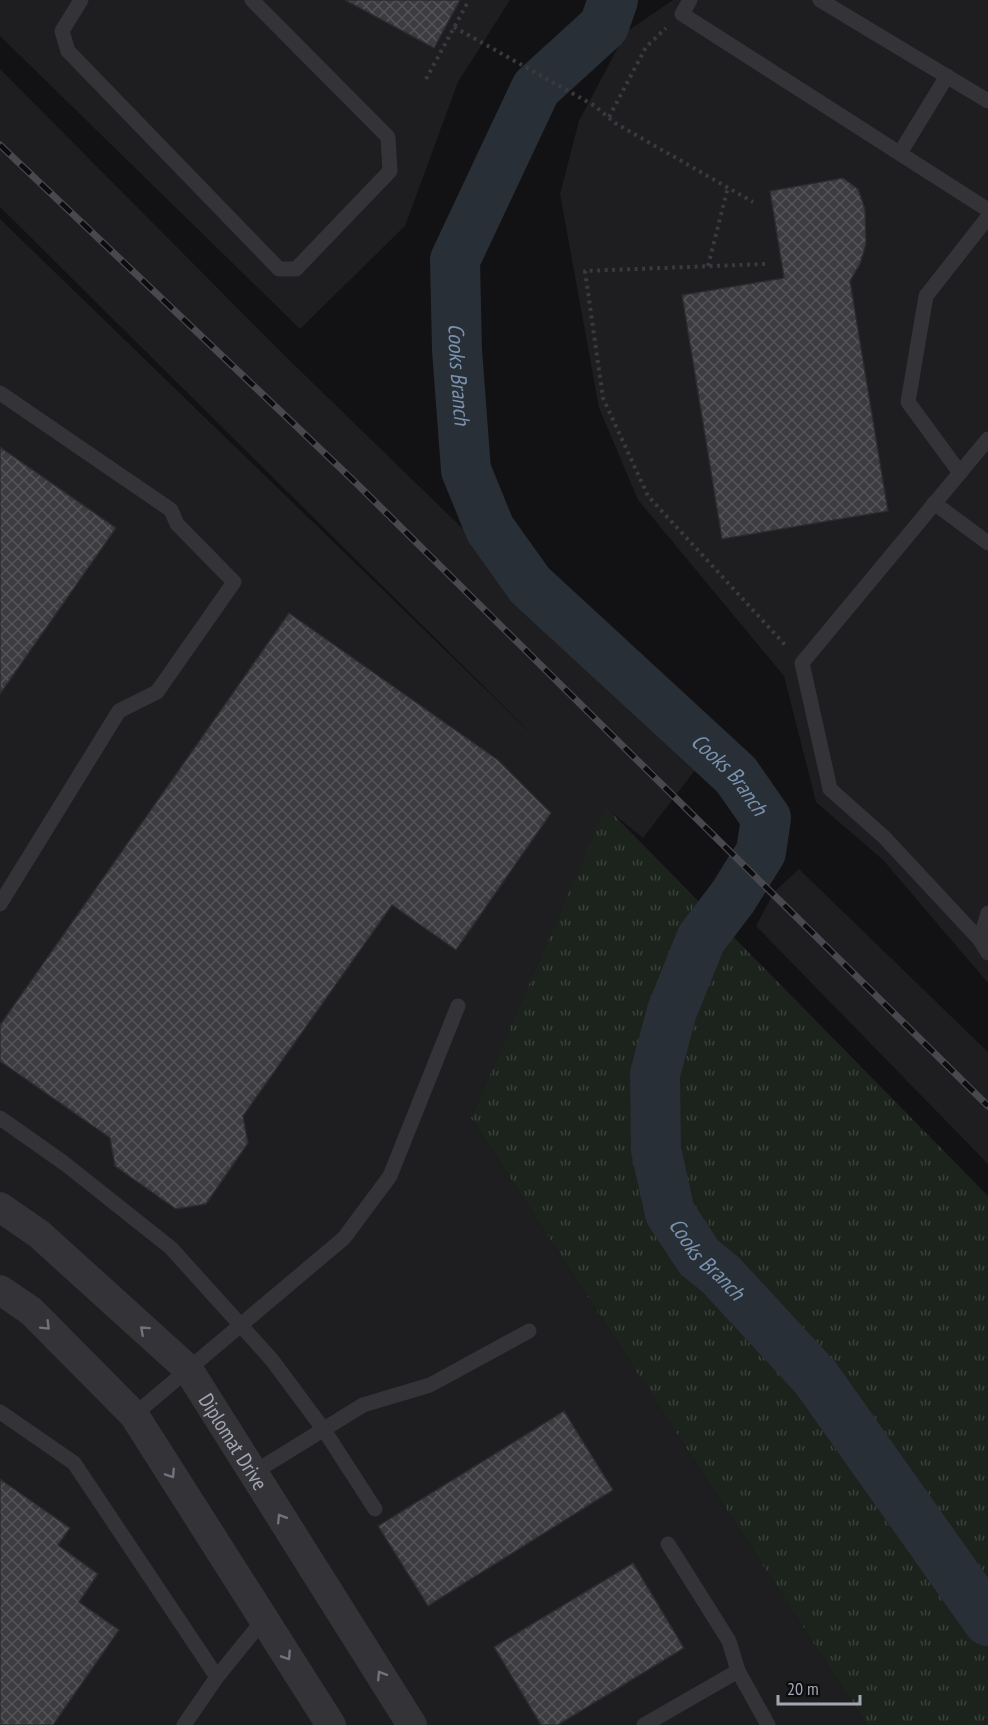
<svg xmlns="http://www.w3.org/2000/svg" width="988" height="1725" font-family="'PT Sans Narrow',sans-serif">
<defs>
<pattern id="grass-tufts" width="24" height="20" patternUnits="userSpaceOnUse" patternTransform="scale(1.5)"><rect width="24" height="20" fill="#1c231d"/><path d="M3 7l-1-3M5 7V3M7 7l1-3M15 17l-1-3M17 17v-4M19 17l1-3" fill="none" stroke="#3a403b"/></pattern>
<pattern id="building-cross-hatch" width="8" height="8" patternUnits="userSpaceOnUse" patternTransform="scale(1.5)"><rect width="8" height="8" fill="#3c3c40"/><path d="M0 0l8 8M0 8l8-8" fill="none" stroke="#555559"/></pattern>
</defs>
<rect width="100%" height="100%" fill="#121113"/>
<!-- built -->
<g fill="#1e1d20">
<polygon points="0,0 510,0 458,82 405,226 300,329 0,36"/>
<polygon points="673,0 988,0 988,983 883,860 816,802 784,676 638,500 599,408 560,194 579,121 626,32"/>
<polygon points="0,69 281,352 702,761 643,838 606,808 471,1118 867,1725 0,1725 0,219 541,743 0,207"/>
<polygon points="799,869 988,1052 988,1164 756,926 774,892"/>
</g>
<!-- grass -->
<polygon fill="url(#grass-tufts)" points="606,807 988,1196 988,1725 867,1725 471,1118"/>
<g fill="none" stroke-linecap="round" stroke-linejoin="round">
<!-- river -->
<path stroke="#282f36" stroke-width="50" id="s1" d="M613,0L604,26L536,88L455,260L457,350L466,470L490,529L530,585L736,775L766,818L761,852L733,897L701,939L672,1011L655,1074L656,1150L670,1213L699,1257L721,1275L816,1378L988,1621"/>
</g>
<!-- building -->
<g fill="url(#building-cross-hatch)" stroke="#2c2b2f" stroke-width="1.5">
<polygon points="345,0 460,0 434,48"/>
<polygon points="843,178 858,189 865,209 866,244 860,264 850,281 888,511 722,539 682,295 784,278 770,191"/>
<polygon points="0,447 116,528 0,694"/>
<polygon points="289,613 498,760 551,813 456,950 392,905 243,1116 248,1143 206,1204 176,1209 115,1166 110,1138 0,1061 0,1025"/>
<polygon points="564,1411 613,1490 428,1606 378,1526"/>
<polygon points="0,1479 70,1528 58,1545 98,1574 79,1602 119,1630 53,1725 0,1725"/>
<polygon points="633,1563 684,1648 558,1725 541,1725 494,1647"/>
</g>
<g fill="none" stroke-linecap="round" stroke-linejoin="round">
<!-- path -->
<g stroke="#393a3f" stroke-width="4" stroke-dasharray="3 4.5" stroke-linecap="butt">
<polyline points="454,27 595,106 615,123 753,202"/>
<polyline points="426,79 469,0"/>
<polyline points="609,117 646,47 666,28"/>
<polyline points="765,264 585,271 603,398 648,496 787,647"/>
<polyline points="708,266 728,187"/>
</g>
<!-- service -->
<g stroke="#333338" stroke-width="15">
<polyline points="81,0 62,31 68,51 279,269 296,269 390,171 388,137 252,0"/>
<polyline points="690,0 682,14 988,210"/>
<polyline points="820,0 988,101"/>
<polyline points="900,153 947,76"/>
<polyline points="0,393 171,510 177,524 234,582 157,692 119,711 0,904"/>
<polyline points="960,473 908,402 926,296 988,217"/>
<polyline points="934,503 988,543"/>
<polyline points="988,913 980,940 988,953"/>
<polyline points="980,940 884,837 830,789 802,663 988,439"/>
<polyline points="0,1118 64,1163 171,1248 272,1360 324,1430 375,1509"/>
<polyline points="0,1412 74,1463 217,1677 184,1725"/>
<polyline points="134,1415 344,1238 390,1176 458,1006"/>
<polyline points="253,1473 363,1405 430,1385 529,1331"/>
<polyline points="668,1544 729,1641 738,1671 768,1725"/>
<polyline points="217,1677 264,1619"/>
<polyline points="644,1725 738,1671"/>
</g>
<!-- minor -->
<g stroke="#333338" stroke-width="30">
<path id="s2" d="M0,1207L39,1234L188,1369L412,1725"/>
<polyline points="0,1290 31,1311 134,1415 331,1725"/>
</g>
<!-- rail casing -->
<g stroke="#48494f" stroke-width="7">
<polyline id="rail" points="0,145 356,483 988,1106"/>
</g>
<!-- rail -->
<use href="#rail" stroke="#0d0c0e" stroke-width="4.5" stroke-dasharray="14" stroke-linecap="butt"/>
</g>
<!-- one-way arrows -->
<defs><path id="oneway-chevron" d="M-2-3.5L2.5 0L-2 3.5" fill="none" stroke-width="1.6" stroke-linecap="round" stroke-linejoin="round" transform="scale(1.5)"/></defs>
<g stroke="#71737c">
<use href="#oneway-chevron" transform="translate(46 1326) rotate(45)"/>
<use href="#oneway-chevron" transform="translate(144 1330) rotate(-138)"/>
<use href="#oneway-chevron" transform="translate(171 1474) rotate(57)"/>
<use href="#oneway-chevron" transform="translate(281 1518) rotate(-122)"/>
<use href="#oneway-chevron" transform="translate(287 1656) rotate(57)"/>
<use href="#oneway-chevron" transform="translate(381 1675) rotate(-122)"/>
</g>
<g text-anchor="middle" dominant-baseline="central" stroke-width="5" stroke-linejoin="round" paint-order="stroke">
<!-- street labels -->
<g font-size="21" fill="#a3a7b3" stroke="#0d0c0e">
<text stroke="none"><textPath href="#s2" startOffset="334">Diplomat Drive</textPath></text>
</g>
<!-- water labels -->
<g font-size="22" font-style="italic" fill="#7a92af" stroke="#0d0c0e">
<text stroke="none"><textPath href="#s1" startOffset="424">Cooks Branch</textPath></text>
<text stroke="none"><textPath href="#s1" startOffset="928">Cooks Branch</textPath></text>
<text stroke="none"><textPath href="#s1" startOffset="1468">Cooks Branch</textPath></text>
</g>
</g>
<!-- scale -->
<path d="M778 1695v9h82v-9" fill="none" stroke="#a3a7b3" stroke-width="3"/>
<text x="787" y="1695" font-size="18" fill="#a3a7b3" stroke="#0d0c0e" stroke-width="4.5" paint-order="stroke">20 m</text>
</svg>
